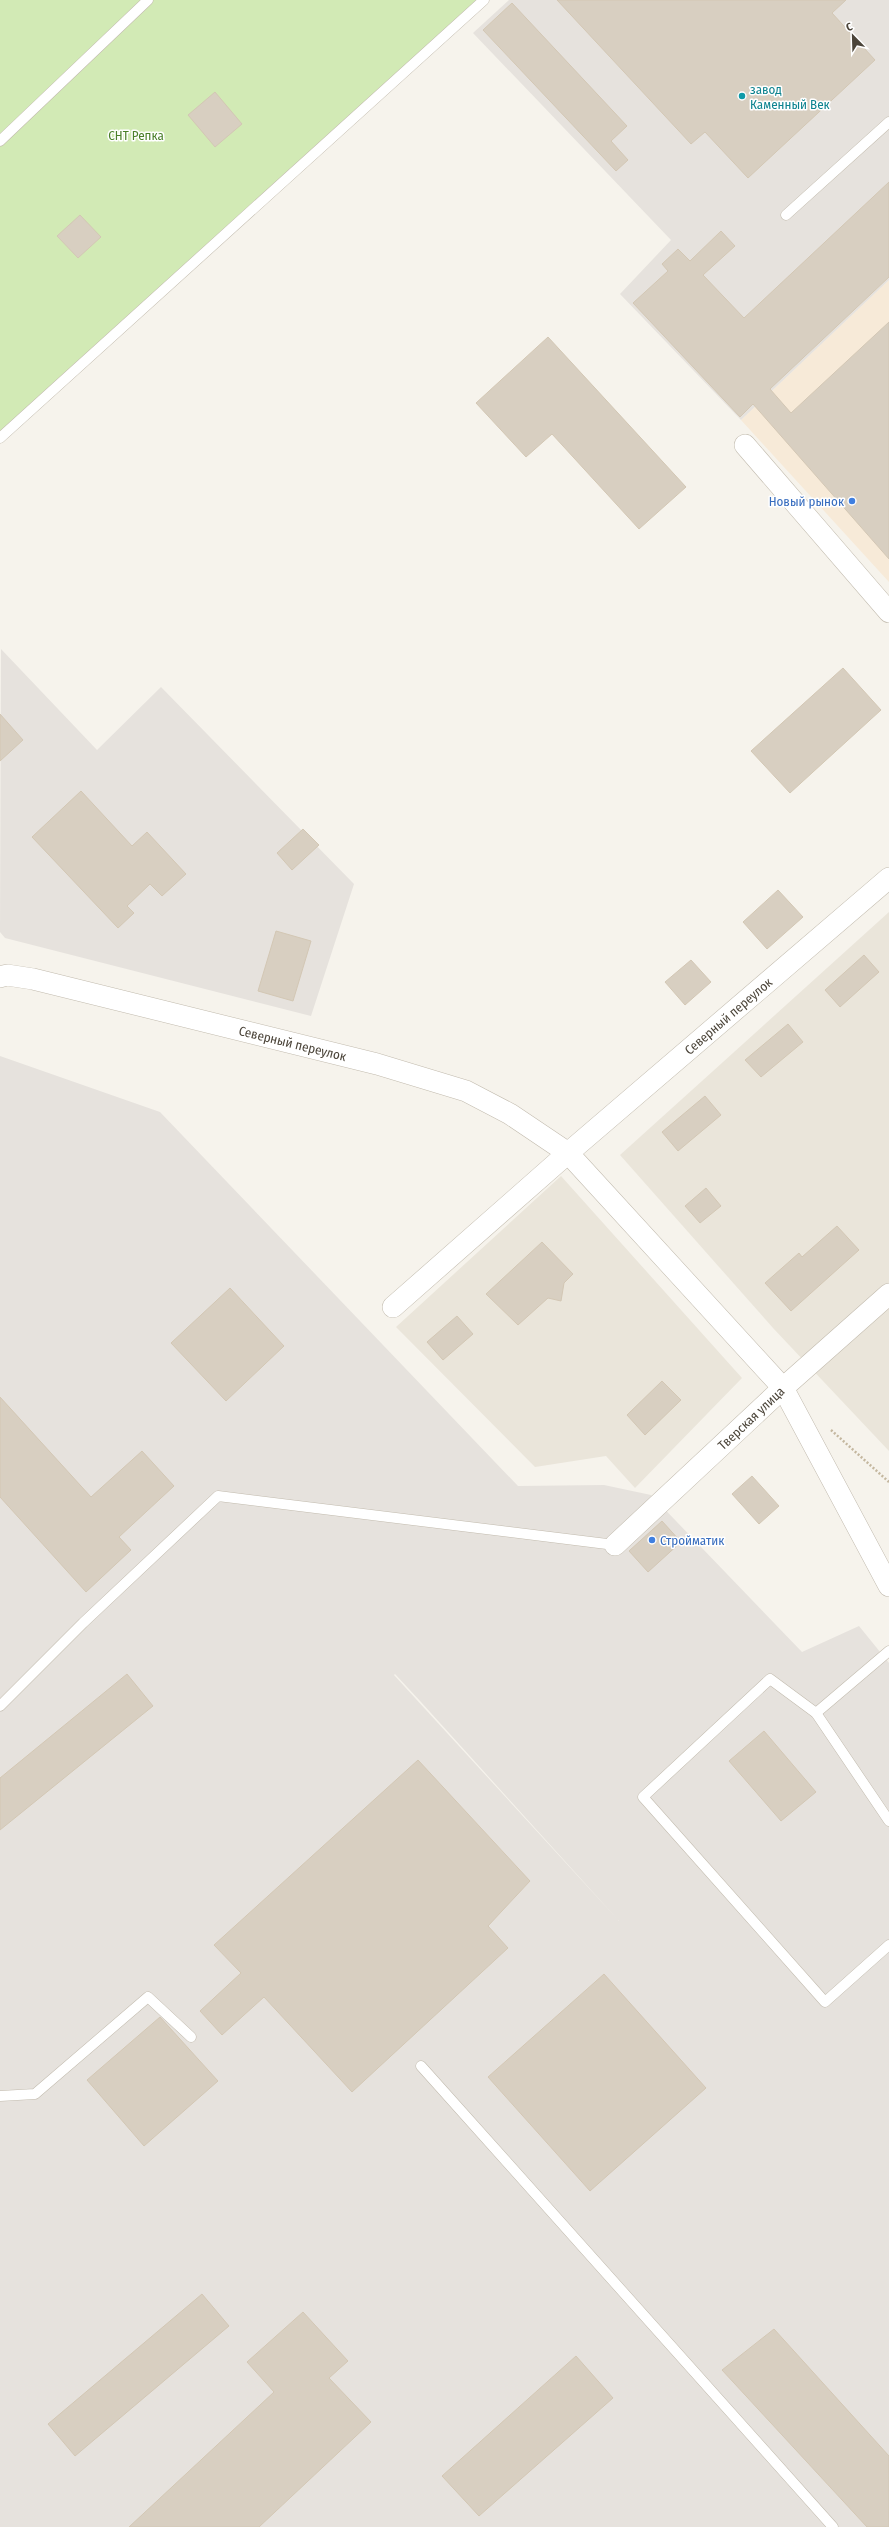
<svg xmlns="http://www.w3.org/2000/svg" width="889" height="2527" font-family="'Fira Sans Condensed',sans-serif">
<rect width="100%" height="100%" fill="#f6f3ec"/>
<!-- residential -->
<g fill="#eae5da">
<polygon points="889,912 889,1451 773,1328 620,1155"/>
<polygon points="561,1176 742,1378 635,1488 606,1456 535,1467 396,1327"/>
</g>
<!-- commercial -->
<polygon fill="#f7ead8" points="889,280 889,582 741,420"/>
<!-- industrial -->
<g fill="#e6e2dd" fill-rule="evenodd">
<polygon points="509,0 889,0 889,280 741,420 620,294 671,240 473,33"/>
<polygon points="1,649 97,750 161,687 354,884 311,1016 5,938 0,932"/>
<path d="M0,1056L160,1112L518,1486L604,1485L651,1495L802,1652L859,1626L889,1663V2527H0ZM395,1674L421,1702L619,1921L394,1675Z"/>
</g>
<!-- green -->
<polygon fill="#d2eab5" points="0,0 485,0 0,442"/>
<!-- building -->
<g fill="#d8cfc1" stroke="#d3c7b4">
<polygon points="557,0 846,0 832,13 875,60 748,178 705,132 691,144"/>
<polygon points="512,3 627,126 611,141 628,160 616,171 483,30"/>
<polygon points="215,92 242,124 215,147 188,115"/>
<polygon points="889,182 889,277 770,389 791,413 889,322 889,559 753,404 740,417 633,303 668,271 662,264 678,249 690,261 721,231 735,246 703,275 744,318"/>
<polygon points="80,215 101,237 78,258 57,236"/>
<polygon points="548,337 686,487 639,529 552,434 526,457 476,403"/>
<polygon points="843,668 881,710 790,793 751,751"/>
<polygon points="0,714 23,740 0,761"/>
<polygon points="81,791 132,846 147,832 186,874 162,896 150,884 127,906 134,913 118,928 32,837"/>
<polygon points="303,829 319,845 292,870 277,853"/>
<polygon points="778,890 803,917 767,949 743,922"/>
<polygon points="276,931 311,941 293,1001 258,991"/>
<polygon points="864,955 879,972 840,1007 825,990"/>
<polygon points="691,960 711,982 685,1005 665,982"/>
<polygon points="788,1024 803,1042 761,1077 745,1060"/>
<polygon points="705,1096 721,1115 678,1151 662,1132"/>
<polygon points="706,1188 721,1206 700,1223 685,1206"/>
<polygon points="837,1226 859,1250 791,1311 765,1283 799,1253 802,1257"/>
<polygon points="542,1242 573,1274 564,1283 561,1301 548,1298 518,1325 486,1294"/>
<polygon points="230,1288 284,1346 226,1401 171,1343"/>
<polygon points="457,1316 473,1334 443,1360 427,1342"/>
<polygon points="662,1381 681,1400 645,1435 627,1415"/>
<polygon points="0,1397 91,1497 142,1451 174,1486 119,1537 131,1550 86,1592 0,1497"/>
<polygon points="752,1476 779,1506 759,1524 732,1494"/>
<polygon points="662,1521 681,1542 648,1572 629,1551"/>
<polygon points="127,1674 153,1706 0,1830 0,1778"/>
<polygon points="764,1731 816,1792 781,1821 729,1761"/>
<polygon points="418,1760 530,1881 488,1926 508,1948 352,2092 264,1997 222,2035 200,2011 241,1973 214,1945"/>
<polygon points="604,1974 706,2088 590,2191 488,2077"/>
<polygon points="160,2017 218,2081 144,2146 87,2080"/>
<polygon points="202,2294 229,2326 75,2456 48,2424"/>
<polygon points="303,2312 348,2361 329,2378 371,2422 259,2527 129,2527 274,2392 247,2362"/>
<polygon points="774,2329 889,2456 889,2527 867,2527 722,2370"/>
<polygon points="576,2356 613,2398 479,2516 442,2476"/>
</g>
<g fill="none" stroke-linecap="round" stroke-linejoin="round">
<!-- service casing -->
<g stroke="#c2bbae" stroke-width="11">
<g id="service">
<polyline points="0,141 148,0"/>
<polyline points="786,215 889,122"/>
<polyline points="0,438 484,0"/>
<polyline points="0,1706 83,1623 218,1496 615,1545"/>
<polyline points="816,1713 889,1651"/>
<polyline points="889,1821 816,1713 770,1679 643,1797 825,2002 889,1945"/>
<polyline points="421,2066 833,2527"/>
<polyline points="0,2096 35,2094 148,1997 191,2037"/>
</g>
</g>
<!-- minor casing -->
<g stroke="#c2bbae" stroke-width="22">
<g id="minor">
<polyline points="745,445 889,612"/>
<path id="s1" d="M0,977L7,975L33,979L377,1064L466,1091L510,1114L568,1153L783,1388L889,1586"/>
<path id="s2" d="M393,1307L568,1153L889,878"/>
<path id="s3" d="M615,1545L783,1388L889,1294"/>
</g>
</g>
<!-- path -->
<polyline stroke="#c4b79f" stroke-width="2.5" stroke-dasharray="2 2" stroke-linecap="butt" points="831,1430 889,1482"/>
<!-- service -->
<use href="#service" stroke="#fff" stroke-width="10"/>
<!-- minor -->
<use href="#minor" stroke="#fff" stroke-width="21"/>
</g>
<!-- markers -->
<circle fill="#0f9aa8" stroke="#fff" stroke-width="1.5" cx="742" cy="96" r="4"/>
<g fill="#3f7fe0" stroke="#fff" stroke-width="1.5">
<circle cx="852" cy="501" r="4"/>
<circle cx="652" cy="1540" r="4"/>
</g>
<g text-anchor="middle" dominant-baseline="central" stroke-width="3" stroke-linejoin="round" paint-order="stroke">
<!-- culture labels -->
<g font-size="13" fill="#0d838f" stroke="#fff" text-anchor="start">
<text x="750" y="89">завод<tspan x="750" dy="15">Каменный Век</tspan></text>
</g>
<!-- park labels -->
<g font-size="13" fill="#4a7f2a" stroke="#fff">
<text x="136" y="135">СНТ Репка</text>
</g>
<!-- shop labels -->
<g font-size="13" fill="#366cbe" stroke="#fff" text-anchor="end">
<text x="844" y="501">Новый рынок</text>
<text x="660" y="1540" text-anchor="start">Стройматик</text>
</g>
<!-- street labels -->
<g font-size="13" fill="#4b4439" stroke="#fff">
<text stroke="none"><textPath href="#s2" startOffset="444">Северный переулок</textPath></text>
<text stroke="none"><textPath href="#s1" startOffset="301">Северный переулок</textPath></text>
<text stroke="none"><textPath href="#s3" startOffset="186">Тверская улица</textPath></text>
</g>
</g>
<!-- north arrow -->
<g transform="translate(853 36) rotate(337)" stroke="#ffffff" stroke-width="3" paint-order="stroke">
<path d="M0-3L7 15L0 10L-7 15Z" fill="#4b4439"/>
<text y="-6" font-size="11" font-weight="bold" text-anchor="middle" fill="#4b4439">С</text>
</g>
</svg>
